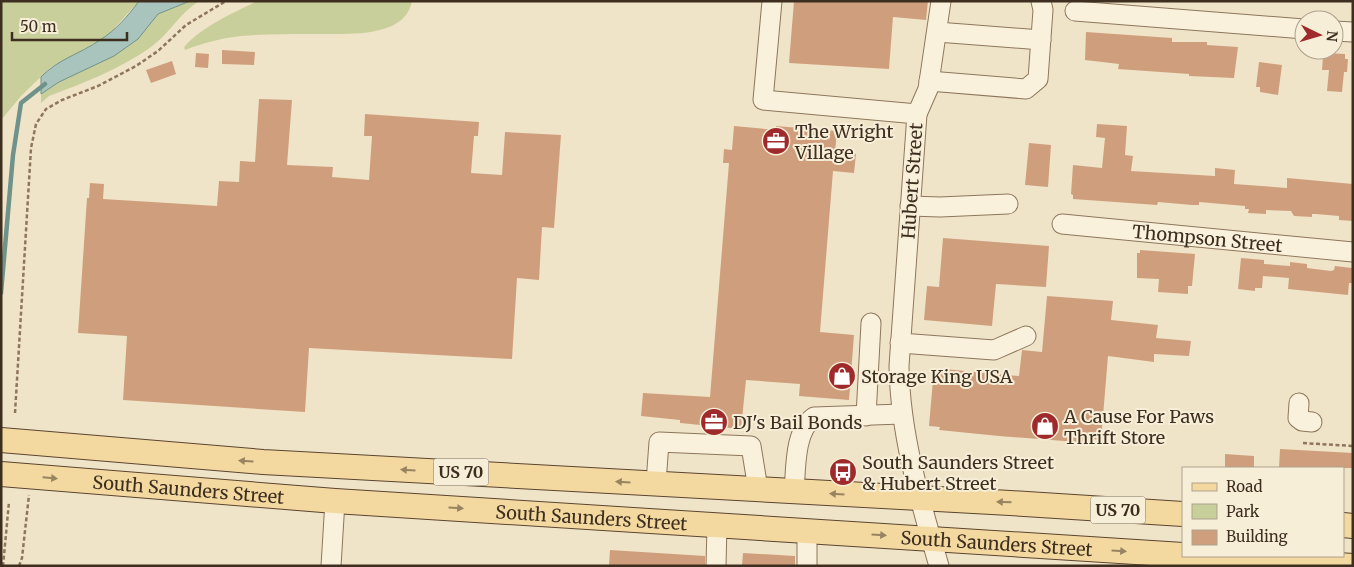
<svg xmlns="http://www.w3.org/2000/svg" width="1354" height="567" font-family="Merriweather,serif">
<rect width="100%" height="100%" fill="#f0e4c8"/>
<!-- green -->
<g fill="#c9cf9b">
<polygon points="1,1 139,1 111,32 100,41 51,67 22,95 1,120"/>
<path d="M190,1H199C179,14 169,34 151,47C120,69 84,83 49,96L41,103V94L59,82L138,39L158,14Z"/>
<path d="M257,1H412C405,41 340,33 311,34C288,34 264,34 241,36C222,38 203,43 185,50L184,47C204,25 232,14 257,1Z"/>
</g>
<!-- water -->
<path fill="#a9c4bc" stroke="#6f938a" d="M139,1H190L158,14L138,39L114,56L59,82L41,94V77C58,59 80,54 100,40C116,30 128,16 139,1Z"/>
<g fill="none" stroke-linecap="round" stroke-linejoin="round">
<!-- stream -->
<polyline stroke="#6f938a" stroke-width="4.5" points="1,293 13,155 21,103 45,84"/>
</g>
<!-- building -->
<g fill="#cf9f7d">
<polygon points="794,1 928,1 926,20 893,17 889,69 789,63"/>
<polygon points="1086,32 1172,38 1172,42 1207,42 1207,45 1238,47 1234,78 1189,76 1189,74 1118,69 1119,64 1085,60"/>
<polygon points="222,50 255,52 254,65 222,64"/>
<polygon points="196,53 209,54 208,68 195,67"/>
<polygon points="1326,53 1345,54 1345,59 1348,59 1347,72 1344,72 1342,92 1327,91 1329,70 1322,70 1323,56 1326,56"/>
<polygon points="172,61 176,74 151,83 146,70"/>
<polygon points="1259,62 1282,65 1278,95 1260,92 1260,87 1256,87"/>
<polygon points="259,99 292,100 287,165 333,167 332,177 369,180 372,136 364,136 365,114 479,122 478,136 474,136 471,173 502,175 505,132 561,135 554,228 542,227 539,280 517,278 512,359 309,348 305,412 123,400 127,336 78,333 87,198 89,198 90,183 104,184 103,199 217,206 219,181 239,182 240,161 255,162"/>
<polygon points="1097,124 1127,126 1125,155 1133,156 1131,171 1215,176 1215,168 1235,170 1234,184 1287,188 1287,178 1353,184 1353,221 1339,220 1339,216 1316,214 1312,214 1312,217 1294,216 1291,211 1266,210 1266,214 1248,213 1249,209 1245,209 1245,206 1199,202 1199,205 1192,205 1158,202 1157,205 1073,199 1073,195 1071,194 1073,165 1102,168 1105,138 1096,137"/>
<polygon points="734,126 776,130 776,126 837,131 835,152 856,154 854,173 833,171 820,332 854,335 849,400 799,396 800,384 746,380 741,429 680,423 680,420 641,416 643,393 710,397 729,163 723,163 724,149 732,150"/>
<polygon points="1029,143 1051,145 1048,187 1025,185"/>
<polygon points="943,238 1049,246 1046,287 996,284 992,326 924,320 927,286 939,287"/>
<polygon points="1140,250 1195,254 1192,286 1188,286 1188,294 1158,292 1159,279 1137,278 1137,253 1140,253"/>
<polygon points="1241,258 1264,260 1264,264 1290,266 1290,262 1307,264 1307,268 1331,271 1334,270 1335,266 1352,268 1353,283 1349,283 1348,295 1288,289 1289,278 1263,276 1262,288 1255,288 1255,291 1238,289"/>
<polygon points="1047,296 1113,301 1111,320 1158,325 1156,338 1191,341 1189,356 1154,354 1154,362 1108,356 1101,440 1091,439 1090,443 999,436 939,430 940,427 929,426 934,368 1019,376 1022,350 1042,352"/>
<polygon points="1280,449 1353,453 1353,468 1279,468"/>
<polygon points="1225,454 1254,456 1254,468 1225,468"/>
<polygon points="610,550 705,556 705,566 609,566"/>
<polygon points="743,553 795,556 795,566 742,566"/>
</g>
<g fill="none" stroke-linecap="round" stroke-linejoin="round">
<!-- minor casing -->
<g stroke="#8d765c" stroke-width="21">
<g id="minor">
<path d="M772,1L763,100L917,114L899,366C900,434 920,501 939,566"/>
<polyline points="1075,11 1304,29"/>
<polyline points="1334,31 1353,32"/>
<polyline points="937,32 1041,40"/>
<polyline points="929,81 1026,89 1038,79 1043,10 1041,1"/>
<polyline points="917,114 928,89 941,1"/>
<polyline points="910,206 940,207 1008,204"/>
<path id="s1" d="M1062,224L1353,252"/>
<polyline points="900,343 994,350 1026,336"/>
<polyline points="1299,403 1298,418 1302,421 1312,422"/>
<polyline points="866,416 871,323"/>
<polyline points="656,483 659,442 751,446 758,489"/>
<path d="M794,492C796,469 794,431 814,417L902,414"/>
<polyline points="331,566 335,501"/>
<polyline points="716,566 717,525"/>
<polyline points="807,566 807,531"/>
</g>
</g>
<!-- major casing -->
<g stroke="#5b4430" stroke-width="26">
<g id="major">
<polyline points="1,440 263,462 1010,503 1183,514"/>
<path id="s2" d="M1,474L335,501L1183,555"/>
<polyline points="1343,525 1353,526"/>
<polyline points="1198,556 1353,566"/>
</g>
</g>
<!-- path -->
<g stroke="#8d765c" stroke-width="2.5" stroke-dasharray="4 2.5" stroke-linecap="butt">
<polyline points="15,413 31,148 36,124 46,109 62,100 98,86 136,66 158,51 186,25 226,1"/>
<polyline points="1303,443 1353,446"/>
<polyline points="3,566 9,502"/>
<polyline points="19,566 22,558 29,495"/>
</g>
<!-- minor -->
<use href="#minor" stroke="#faf1dc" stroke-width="19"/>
<!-- major -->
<use href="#major" stroke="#f3d9a0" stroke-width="24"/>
</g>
<!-- one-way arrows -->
<defs><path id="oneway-solid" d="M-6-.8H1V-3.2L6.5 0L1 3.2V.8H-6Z" transform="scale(1.25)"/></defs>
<g fill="#988460">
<use href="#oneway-solid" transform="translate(246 461) rotate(-176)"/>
<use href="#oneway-solid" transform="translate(408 470) rotate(-177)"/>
<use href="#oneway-solid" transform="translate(50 478) rotate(5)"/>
<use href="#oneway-solid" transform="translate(623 482) rotate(-177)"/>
<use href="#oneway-solid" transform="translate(837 494) rotate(-177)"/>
<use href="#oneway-solid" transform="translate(1004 502) rotate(-178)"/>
<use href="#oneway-solid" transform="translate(456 508) rotate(4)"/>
<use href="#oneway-solid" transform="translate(879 535) rotate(4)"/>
<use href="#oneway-solid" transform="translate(1119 551) rotate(4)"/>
</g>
<!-- icons -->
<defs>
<g id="office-disc" transform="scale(1.4375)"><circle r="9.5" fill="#9e2a2b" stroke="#f7eed8"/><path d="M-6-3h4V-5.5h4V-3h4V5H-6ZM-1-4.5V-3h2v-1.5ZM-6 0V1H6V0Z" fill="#fff"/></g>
<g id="shop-disc" transform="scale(1.4375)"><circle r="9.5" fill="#9e2a2b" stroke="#f7eed8"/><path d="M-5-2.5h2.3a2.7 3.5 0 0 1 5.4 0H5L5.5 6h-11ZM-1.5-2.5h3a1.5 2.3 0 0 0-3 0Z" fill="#fff"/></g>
<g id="bus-disc" transform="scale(1.4375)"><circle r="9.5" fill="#9e2a2b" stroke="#f7eed8"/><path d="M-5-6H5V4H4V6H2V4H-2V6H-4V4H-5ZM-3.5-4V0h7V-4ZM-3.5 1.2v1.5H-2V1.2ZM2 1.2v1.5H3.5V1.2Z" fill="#fff"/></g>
</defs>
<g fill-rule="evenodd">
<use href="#office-disc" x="776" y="141"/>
<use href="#shop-disc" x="842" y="376"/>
<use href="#office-disc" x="714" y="422"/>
<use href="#shop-disc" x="1045" y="426"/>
<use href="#bus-disc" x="843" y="472"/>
</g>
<g text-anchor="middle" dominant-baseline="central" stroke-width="4" stroke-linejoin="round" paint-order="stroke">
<!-- shield labels -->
<g fill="#f7eed8" stroke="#756857" stroke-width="1">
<rect x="433.5" y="458.5" width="55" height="27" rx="4"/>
<rect x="1090.5" y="496.5" width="55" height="27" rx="4"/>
</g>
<g font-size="16" font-weight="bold" fill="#3d2e20">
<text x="461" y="472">US 70</text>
<text x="1118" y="510">US 70</text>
</g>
<!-- poi labels -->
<g font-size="18" fill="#3d2e20" stroke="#f7eed8" text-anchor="start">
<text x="795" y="131">The Wright<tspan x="795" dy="21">Village</tspan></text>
<text x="861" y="376">Storage King USA</text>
<text x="1064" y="416">A Cause For Paws<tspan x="1064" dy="21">Thrift Store</tspan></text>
<text x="733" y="422">DJ's Bail Bonds</text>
<text x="862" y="462">South Saunders Street<tspan x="862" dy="21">&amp; Hubert Street</tspan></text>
</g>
<!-- street labels -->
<g font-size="18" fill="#3d2e20" stroke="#f7eed8">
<text transform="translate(912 181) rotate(-86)">Hubert Street</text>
<text stroke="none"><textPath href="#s1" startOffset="146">Thompson Street</textPath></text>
<text stroke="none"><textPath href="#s2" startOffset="188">South Saunders Street</textPath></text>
<text stroke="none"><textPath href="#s2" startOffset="592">South Saunders Street</textPath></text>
<text stroke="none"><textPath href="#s2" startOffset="998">South Saunders Street</textPath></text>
</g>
</g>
<!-- border -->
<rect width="1354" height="567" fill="none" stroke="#3d2e20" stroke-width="5"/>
<!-- legend -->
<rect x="1182" y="467" width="162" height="90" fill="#f7eed8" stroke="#ada18e"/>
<rect x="1192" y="483" width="25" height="8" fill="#f3d9a0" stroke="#ada18e"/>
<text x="1226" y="492" font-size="15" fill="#3d2e20">Road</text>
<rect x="1192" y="504" width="25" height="15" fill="#c9cf9b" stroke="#ada18e"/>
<text x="1226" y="517" font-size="15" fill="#3d2e20">Park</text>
<rect x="1192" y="530" width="25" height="15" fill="#cf9f7d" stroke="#ada18e"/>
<text x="1226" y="542" font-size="15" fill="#3d2e20">Building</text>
<!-- north arrow -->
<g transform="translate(1319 35) rotate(95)"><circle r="24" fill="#f7eed8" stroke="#ada18e"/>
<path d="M0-4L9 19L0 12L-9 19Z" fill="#9e2a2b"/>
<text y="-8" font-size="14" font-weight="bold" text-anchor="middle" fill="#3d2e20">N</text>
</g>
<!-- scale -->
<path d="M12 32v8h115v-8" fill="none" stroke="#3d2e20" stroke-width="2.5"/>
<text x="20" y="32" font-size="15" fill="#3d2e20" stroke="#f7eed8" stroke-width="4" paint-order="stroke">50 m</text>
</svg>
